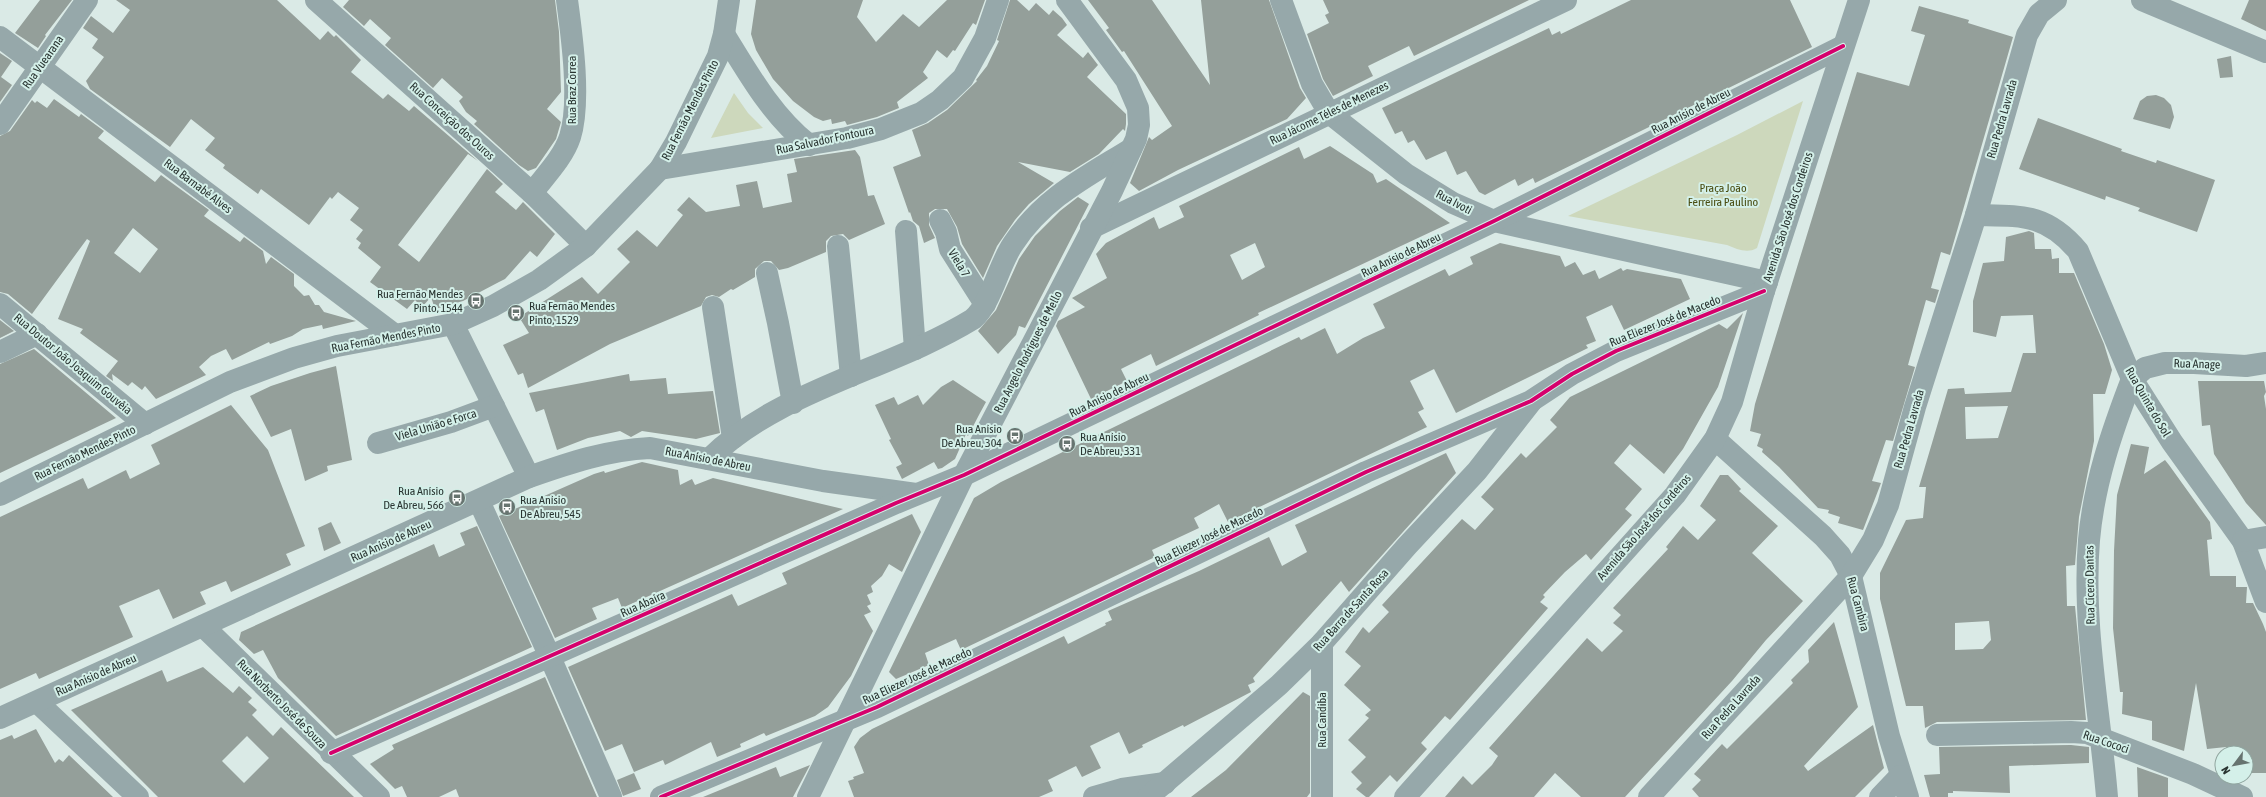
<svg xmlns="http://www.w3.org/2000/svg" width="2266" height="797" font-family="'Asap Condensed',sans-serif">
<rect width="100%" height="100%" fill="#daeae6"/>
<!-- green -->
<g fill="#cdd8bc">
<polygon points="734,93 748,113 763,128 711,138"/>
<path d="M1803,101L1757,248C1747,254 1737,249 1727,245L1568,216L1737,135Z"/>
</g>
<!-- building -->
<g fill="#949f9a" fill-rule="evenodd">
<polygon points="40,0 72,0 45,35 46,36 38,48 15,33"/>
<polygon points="116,0 277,0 320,40 328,31 334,37 336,35 361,60 351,72 383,99 388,94 409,111 414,106 478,161 468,154 398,245 419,262 487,169 503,184 495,192 516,210 523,202 555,234 537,257 530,251 505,279 499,282 463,301 435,309 431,297 422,307 415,300 407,309 370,282 381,267 358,248 361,243 356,239 363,230 350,220 359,208 338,192 332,199 330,197 309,225 261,189 258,194 223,168 225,165 205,150 215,138 191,119 170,147 90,89 86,81 104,57 92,48 98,39 83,28 91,16 113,33 130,10"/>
<polygon points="349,0 555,0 559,32 561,92 547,109 561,122 556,139 536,168 528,171 519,165 474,124 477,121 466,112 459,101 463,97 442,78 433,88 385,45 391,38 370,19 364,26 343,7"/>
<polygon points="756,0 863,0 857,17 876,42 903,14 919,27 947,0 985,0 976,25 973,23 955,51 953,50 947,58 937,50 923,72 928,78 897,102 899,108 877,117 847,125 845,121 832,124 831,119 823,121 814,117 793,101 773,79 756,50 751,34"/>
<polygon points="1010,0 1017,0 1029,11 1036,3 1049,15 1053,10 1062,18 1067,25 1057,35 1083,58 1088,52 1098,65 1087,77 1126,114 1126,124 1125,131 1123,129 1099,154 1070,172 1018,162 1054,183 1029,204 1015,220 997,246 983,278 962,244 957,227 947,209 935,209 929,213 929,225 935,238 924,243 919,226 913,221 910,212 909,213 893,167 921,156 912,130 928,123 947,110 977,81 976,80 987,66 999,41 997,40"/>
<polygon points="1088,0 1152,0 1210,85 1201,0 1269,0 1300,88 1306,98 1287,119 1178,170 1139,191 1130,183 1149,137 1152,140 1172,126 1124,51 1122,52 1106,30 1109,28"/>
<polygon points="1323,0 1529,0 1414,56 1409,46 1368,66 1373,76 1333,96 1323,79 1307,34 1329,23 1325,15 1329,13"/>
<polygon points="1631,0 1790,0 1812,47 1535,183 1533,178 1518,186 1515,179 1485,195 1479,192 1466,171 1457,175 1446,151 1426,160 1414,140 1408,143 1402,131 1395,134 1382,108 1549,28 1552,35 1560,31 1561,34"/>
<polygon points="2249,0 2266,0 2266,31 2241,19"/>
<polygon points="1919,6 1969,20 1968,23 2013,37 1950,255 1941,252 1931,288 1939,290 1935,303 1926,300 1908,365 1915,367 1893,441 1886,440 1872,481 1881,483 1863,530 1838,523 1840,517 1828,513 1829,510 1818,508 1779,467 1762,452 1763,449 1757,446 1761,434 1750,431 1755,404 1857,72 1909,86 1925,35 1911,31"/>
<polygon points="0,53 12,61 1,77 12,85 0,102"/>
<polygon points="2231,56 2233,77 2220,78 2217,59"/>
<polygon points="2156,95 2164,98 2171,105 2174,117 2170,129 2133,119 2140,101 2147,96"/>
<path d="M54,99L79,117L81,114L104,131L98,138L155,182L161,175L209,210L204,216L218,226L240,242L244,237L263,251L266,264L271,257L294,274V286L304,296L309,295L315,305H319L324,312L356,321L323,329L322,325L303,329L292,336L270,344L269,342L232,360L226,349L211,356L199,367L206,375L156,399L145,386L142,390L132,382L128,386L112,374L113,381L106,376L118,361L80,333L83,329L58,319L90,241L87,239L32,314L8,294L0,292V136L10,131L32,100L35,103L37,101L47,108ZM133,228L158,249L140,273L114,253Z"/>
<polygon points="2038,118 2122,149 2121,151 2156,163 2157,160 2215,180 2197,232 2138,211 2140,208 2106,196 2105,200 2019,169"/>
<path d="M1330,146L1373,174L1377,183L1386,179L1450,223L1258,313L1259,315L1156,366L1151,354L1121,369L1127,381L1091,399L1056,326L1058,321L1085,307L1072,298L1107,278L1096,254L1106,243L1154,217L1159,229L1184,217L1179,206L1299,147L1304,159ZM1255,243L1265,267L1242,280L1230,255Z"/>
<polygon points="855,150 860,157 868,196 874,195 885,224 849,240 843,234 831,236 826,241 826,252 788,268 779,270 771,261 764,261 755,269 755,277 733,290 731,289 719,297 712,295 706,297 701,306 610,344 528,388 523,373 518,375 503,345 529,333 519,317 582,277 598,294 630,262 617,249 637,230 657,247 683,215 677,210 689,197 706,212 740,206 736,185 757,181 763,208 792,202 787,174 797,172 794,159"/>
<polygon points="1078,197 1089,204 1025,328 1019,326 1016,335 998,354 978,331 996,310 1019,259 1035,236 1060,211"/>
<path d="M2029,231L2034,233L2035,249H2051L2052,259L2059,258V273H2074L2104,344L2112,370L2105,394H2093L2094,441L2079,517L2075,565L2066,566L2067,606H2075L2086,720L1937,722L1925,728L1923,706H1906L1880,599V573L1906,520L1923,518L1926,487H1919L1948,389L1964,388L1965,394L2011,392L2023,353H2036L2033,315L2001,316L1996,337L1973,332V301L1983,263L2004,261L2006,237ZM2008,406L1998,438L1966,439L1965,407ZM1989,621L1991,640L1983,649L1955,650V623Z"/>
<polygon points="1500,243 1560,256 1565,267 1575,262 1583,275 1595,270 1599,279 1621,268 1623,271 1627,269 1681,279 1690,299 1624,330 1612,305 1586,317 1596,341 1586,345 1588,348 1456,413 1434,369 1410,381 1424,409 1418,412 1427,427 1228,522 1219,504 1194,518 1199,528 1152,550 1155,557 961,650 956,639 925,653 929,665 896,679 889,672 974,498 1001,482 1299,337 1301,340 1325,328 1337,354 1363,338 1385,328 1373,304 1445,269 1449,276 1473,264 1470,257"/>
<polygon points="1743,313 1718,387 1683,449 1664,474 1630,444 1614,463 1642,489 1625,509 1632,515 1591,560 1586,554 1565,572 1543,595 1545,597 1540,602 1548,608 1450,720 1445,716 1421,743 1427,749 1397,782 1390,775 1369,797 1366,797 1356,789 1362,783 1351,772 1366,757 1348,740 1369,718 1365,715 1371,710 1344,685 1361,666 1345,652 1363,627 1369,633 1389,612 1382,605 1462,519 1475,530 1494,509 1481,497 1521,453 1526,458 1557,427 1550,420 1570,397 1719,324 1727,329"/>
<polygon points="0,320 14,331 0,338"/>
<polygon points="34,349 116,418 0,473 0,364"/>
<polygon points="336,366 352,460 327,466 328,471 305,481 291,429 271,437 250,396 271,386 310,373"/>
<polygon points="629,374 630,381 666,378 668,394 713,391 720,433 696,439 642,431 631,437 620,431 588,438 557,450 544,409 536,412 529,393"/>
<polygon points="953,380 986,402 980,413 968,436 966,434 955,459 942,468 938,469 934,462 902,479 896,467 902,464 889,440 891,439 875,405 894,397 898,405 918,395 923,405 941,387"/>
<polygon points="2198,381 2264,381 2266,392 2264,396 2266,409 2266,525 2246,503 2214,454 2210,425 2202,426"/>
<polygon points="231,405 268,450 305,546 286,554 291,565 231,592 226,581 200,592 206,604 173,619 159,589 119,606 133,637 39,679 36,673 0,689 0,517 83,478 88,489 126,470 130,479 160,464 151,445"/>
<polygon points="2131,444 2149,447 2144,474 2165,460 2169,465 2210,522 2212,539 2207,540 2210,576 2236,576 2236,587 2247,587 2246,603 2253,603 2263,624 2266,632 2266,773 2246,773 2246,753 2227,753 2226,747 2207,749 2196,683 2184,751 2152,740 2152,721 2122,714 2123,692 2120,692 2113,628 2114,551 2117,495"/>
<polygon points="1446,453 1456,473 1349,592 1341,581 1253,678 1255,682 1248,685 1251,692 1184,727 1183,725 1142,745 1143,747 1129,754 1119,732 1090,746 1101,768 1082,777 1076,766 1048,780 1053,791 1039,797 854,797 848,781 854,779 853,777 864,773 854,747 860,738 872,729 1064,636 1068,644 1106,625 1105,623 1112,620 1108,611 1199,571 1269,537 1282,566 1307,552 1295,525"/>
<polygon points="642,462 678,470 680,485 692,479 695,485 713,478 843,509 622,608 618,598 592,608 597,619 555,638 499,516 594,474 604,471 605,473"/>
<polygon points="1720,475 1728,475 1741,489 1739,491 1778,526 1752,553 1803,601 1766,640 1732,681 1625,797 1581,797 1555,773 1534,797 1445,797 1463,776 1472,785 1492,765 1498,756 1489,748 1587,638 1602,652 1623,631 1613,623 1621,615 1613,608 1668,549 1666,547 1683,526 1698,540 1716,520 1700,506"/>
<polygon points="912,514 921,532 902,572 889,564 882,576 871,586 873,592 867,595 871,604 867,606 871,612 864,615 873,631 851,676 828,707 815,716 766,736 764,733 740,744 741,747 717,757 711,742 665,765 663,760 634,772 622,744 605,751 568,667 732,594 738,606 769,592 787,584 782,573"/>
<polygon points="331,522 341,543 324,551 318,528"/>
<polygon points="477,526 532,647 336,736 278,678 263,650 254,654 239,640 241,632 434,544 439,557 465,545 460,533"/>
<polygon points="1834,622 1858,707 1804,766 1808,771 1873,725 1884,768 1855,797 1699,797 1692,789 1701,780 1694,774 1722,744 1727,749 1793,683 1791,680 1809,662 1808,650"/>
<path d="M203,667L233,693L239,686L252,698L248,702L257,710L252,715L273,736L281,727L354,797H158L71,710L162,670L167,682ZM247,736L269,758L244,783L222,761Z"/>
<polygon points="545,677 597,797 459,797 456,789 439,797 407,797 402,786 395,789 370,764 394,749 392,745"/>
<polygon points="1303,692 1310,696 1310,793 1307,797 1191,797 1226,770"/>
<polygon points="36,729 55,763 59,759 63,762 69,755 113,797 0,797 0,740 12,735 14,739"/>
<polygon points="2071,745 2089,747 2089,763 2009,766 2010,793 1953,791 1953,793 1948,793 1948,797 1930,797 1924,775 1940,774 1939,747"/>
<polygon points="810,765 793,797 703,797 776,767 780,777"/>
<polygon points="2137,767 2168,778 2168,797 2138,797"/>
<polygon points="634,773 641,789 623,796 617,780"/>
</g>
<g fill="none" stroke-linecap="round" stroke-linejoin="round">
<!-- minor -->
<g stroke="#96a8aa" stroke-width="22">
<polyline points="316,0 532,193 586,246"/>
<polyline points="1281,0 1312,84 1329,113 1406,174 1453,203 1494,221 1767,282"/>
<polyline points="2142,0 2266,52"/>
<path d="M724,34C748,73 772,116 809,145"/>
<polyline points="0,37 395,335"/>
<polyline points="0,124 87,0"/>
<polyline points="660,169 847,138 881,129 921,113 940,100 963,78 985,38 998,0"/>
<path d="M532,193C545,176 563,158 570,137C581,102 572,37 567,0"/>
<path d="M1976,215C2021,216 2046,213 2078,251L2132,379L2172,442L2243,541L2266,602"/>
<polyline points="940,220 946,232 950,249 985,304"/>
<polyline points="1091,228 1566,0"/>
<polyline points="906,231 915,349"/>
<polyline points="838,246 851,376"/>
<polyline points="767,273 778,323 793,403"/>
<polyline points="0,304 145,424"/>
<polyline points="713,307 733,438"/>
<polyline points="453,324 529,477"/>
<polyline points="0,352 37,334"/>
<polyline points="2132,379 2145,368 2165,363 2194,363 2246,366 2266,363"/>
<polyline points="1715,439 1823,536 1840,555 1851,576 1889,736 1908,797"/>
<polyline points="378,443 451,422 494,406"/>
<path d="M709,459C780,389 890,370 973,319C992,302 998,266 1013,244C1043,198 1086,177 1131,149"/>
<polyline points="0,495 230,382 294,358 337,346 453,324 493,306 539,280 586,246 660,169 676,142 718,56 724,34 729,0"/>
<polyline points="479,501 550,657 611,797"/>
<polyline points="2243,541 2266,537"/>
<polyline points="203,626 379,797"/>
<polyline points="37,702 138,797"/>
<path d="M0,718L529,477C569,463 607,450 650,448L823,481L916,494"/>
<polyline points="1937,735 2071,732 2087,733 2193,774 2242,797"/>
<polyline points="331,753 896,503 964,475 1494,221 1843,46"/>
<polyline points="661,797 877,707 1366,472 1531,401 1572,374 1616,351 1764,291"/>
<polyline points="808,797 964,475 1112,191 1136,139 1139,125 1138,108 1126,80 1067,0"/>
<polyline points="1094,797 1122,789 1165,783"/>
<polyline points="1148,797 1279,685 1322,643 1407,546 1477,471 1531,402"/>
<polyline points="1322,797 1322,643"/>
<polyline points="1405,797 1675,495 1715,439 1732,402 1764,291 1859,0"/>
<polyline points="1649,797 1851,576 1873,540 1888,505 1915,407 1976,215 2027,35 2039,14 2056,0"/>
<polyline points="1880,797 1900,776"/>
<path d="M2107,797C2100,712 2082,625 2089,540C2094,483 2112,431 2132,379"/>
</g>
<!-- cycleway casing -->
<g stroke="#d4f0e9" stroke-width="6">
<g id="cycleway">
<polyline points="331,753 896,503 964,475 1494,221 1843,46"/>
<polyline points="661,797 877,707 1366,472 1531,401 1572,374 1616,351 1764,291"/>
</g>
</g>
<!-- cycleway -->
<use href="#cycleway" stroke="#d6006c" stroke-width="4"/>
</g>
<!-- icons -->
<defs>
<g id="bus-disc" transform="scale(0.9)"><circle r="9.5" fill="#677470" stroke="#d4f0e9"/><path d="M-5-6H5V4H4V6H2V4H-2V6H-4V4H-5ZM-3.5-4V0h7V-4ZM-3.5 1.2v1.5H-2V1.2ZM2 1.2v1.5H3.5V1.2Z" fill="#fff"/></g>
</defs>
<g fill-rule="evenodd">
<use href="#bus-disc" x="476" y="301"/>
<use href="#bus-disc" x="516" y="313"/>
<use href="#bus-disc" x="1015" y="436"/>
<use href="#bus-disc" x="1067" y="444"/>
<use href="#bus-disc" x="457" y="498"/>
<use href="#bus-disc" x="507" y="507"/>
</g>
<g text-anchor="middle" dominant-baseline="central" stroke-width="4" stroke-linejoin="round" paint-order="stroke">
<!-- street labels -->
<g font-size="12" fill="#293431" stroke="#d4f0e9">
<text transform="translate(43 62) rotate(-55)">Rua Vuearana</text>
<text transform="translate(572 90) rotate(-90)">Rua Braz Correa</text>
<text transform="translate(690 110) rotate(-63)">Rua Fernão Mendes Pinto</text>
<text transform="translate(1691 111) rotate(-27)">Rua Anísio de Abreu</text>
<text transform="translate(1329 113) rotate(-26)">Rua Jácome Téles de Menezes</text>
<text transform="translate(2002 119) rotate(-74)">Rua Pedra Lavrada</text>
<text transform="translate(452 121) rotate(42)">Rua Conceição dos Ouros</text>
<text transform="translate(825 140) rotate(-12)">Rua Salvador Fontoura</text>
<text transform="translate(198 186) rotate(37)">Rua Barnabé Alves</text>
<text transform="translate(1454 202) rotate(28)">Rua Ivoti</text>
<text transform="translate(1788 217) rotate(-72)">Avenida São José dos Cordeiros</text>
<text transform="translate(1401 255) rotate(-26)">Rua Anísio de Abreu</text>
<text transform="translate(959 263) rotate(59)">Viela 7</text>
<text transform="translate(1665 321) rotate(-22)">Rua Eliezer José de Macedo</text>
<text transform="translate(386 338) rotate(-11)">Rua Fernão Mendes Pinto</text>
<text transform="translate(1028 352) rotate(-63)">Rua Angelo Rodrigues de Mello</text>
<text transform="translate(73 364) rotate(40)">Rua Doutor João Joaquim Gouvêia</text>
<text transform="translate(2197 364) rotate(2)">Rua Anage</text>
<text transform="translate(1109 395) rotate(-26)">Rua Anísio de Abreu</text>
<text transform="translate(2148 402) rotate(60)">Rua Quinta do Sol</text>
<text transform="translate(436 425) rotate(-17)">Viela União e Forca</text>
<text transform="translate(1909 429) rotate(-74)">Rua Pedra Lavrada</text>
<text transform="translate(85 453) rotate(-26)">Rua Fernão Mendes Pinto</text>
<text transform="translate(708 459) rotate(11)">Rua Anísio de Abreu</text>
<text transform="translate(1644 527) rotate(-49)">Avenida São José dos Cordeiros</text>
<text transform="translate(1209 536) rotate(-26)">Rua Eliezer José de Macedo</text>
<text transform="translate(391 541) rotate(-24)">Rua Anísio de Abreu</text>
<text transform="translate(2090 585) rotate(-91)">Rua Cícero Dantas</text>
<text transform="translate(643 604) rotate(-24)">Rua Abaíra</text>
<text transform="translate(1858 604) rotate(75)">Rua Cambira</text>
<text transform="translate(1351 610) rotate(-48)">Rua Barra de Santa Rosa</text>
<text transform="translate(96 675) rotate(-24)">Rua Anísio de Abreu</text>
<text transform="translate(917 676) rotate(-25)">Rua Eliezer José de Macedo</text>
<text transform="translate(282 704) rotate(45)">Rua Norberto José de Souza</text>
<text transform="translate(1731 707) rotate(-48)">Rua Pedra Lavrada</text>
<text transform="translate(1322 720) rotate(-90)">Rua Candiba</text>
<text transform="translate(2106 742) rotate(19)">Rua Cococi</text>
</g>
<!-- park labels -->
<g font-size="12" fill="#484c10" stroke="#d4f0e9">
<text x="1723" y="188">Praça João<tspan x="1723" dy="14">Ferreira Paulino</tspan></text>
</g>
<!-- poi labels -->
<g font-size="12" fill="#293431" stroke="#d4f0e9" text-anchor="end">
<text x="463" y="294">Rua Fernão Mendes<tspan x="463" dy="14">Pinto, 1544</tspan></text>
<text x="529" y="306" text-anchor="start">Rua Fernão Mendes<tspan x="529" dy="14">Pinto, 1529</tspan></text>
<text x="1002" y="429">Rua Anísio<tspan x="1002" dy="14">De Abreu, 304</tspan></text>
<text x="1080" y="437" text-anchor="start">Rua Anísio<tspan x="1080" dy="14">De Abreu, 331</tspan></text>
<text x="444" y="491">Rua Anísio<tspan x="444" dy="14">De Abreu, 566</tspan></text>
<text x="520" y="500" text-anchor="start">Rua Anísio<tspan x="520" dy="14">De Abreu, 545</tspan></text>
</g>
</g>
<!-- north arrow -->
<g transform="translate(2234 765) rotate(238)"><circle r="19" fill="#d4f0e9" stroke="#90a59f"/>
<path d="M0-3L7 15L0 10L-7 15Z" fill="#677470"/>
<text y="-6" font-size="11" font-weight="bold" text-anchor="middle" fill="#293431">N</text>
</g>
</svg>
